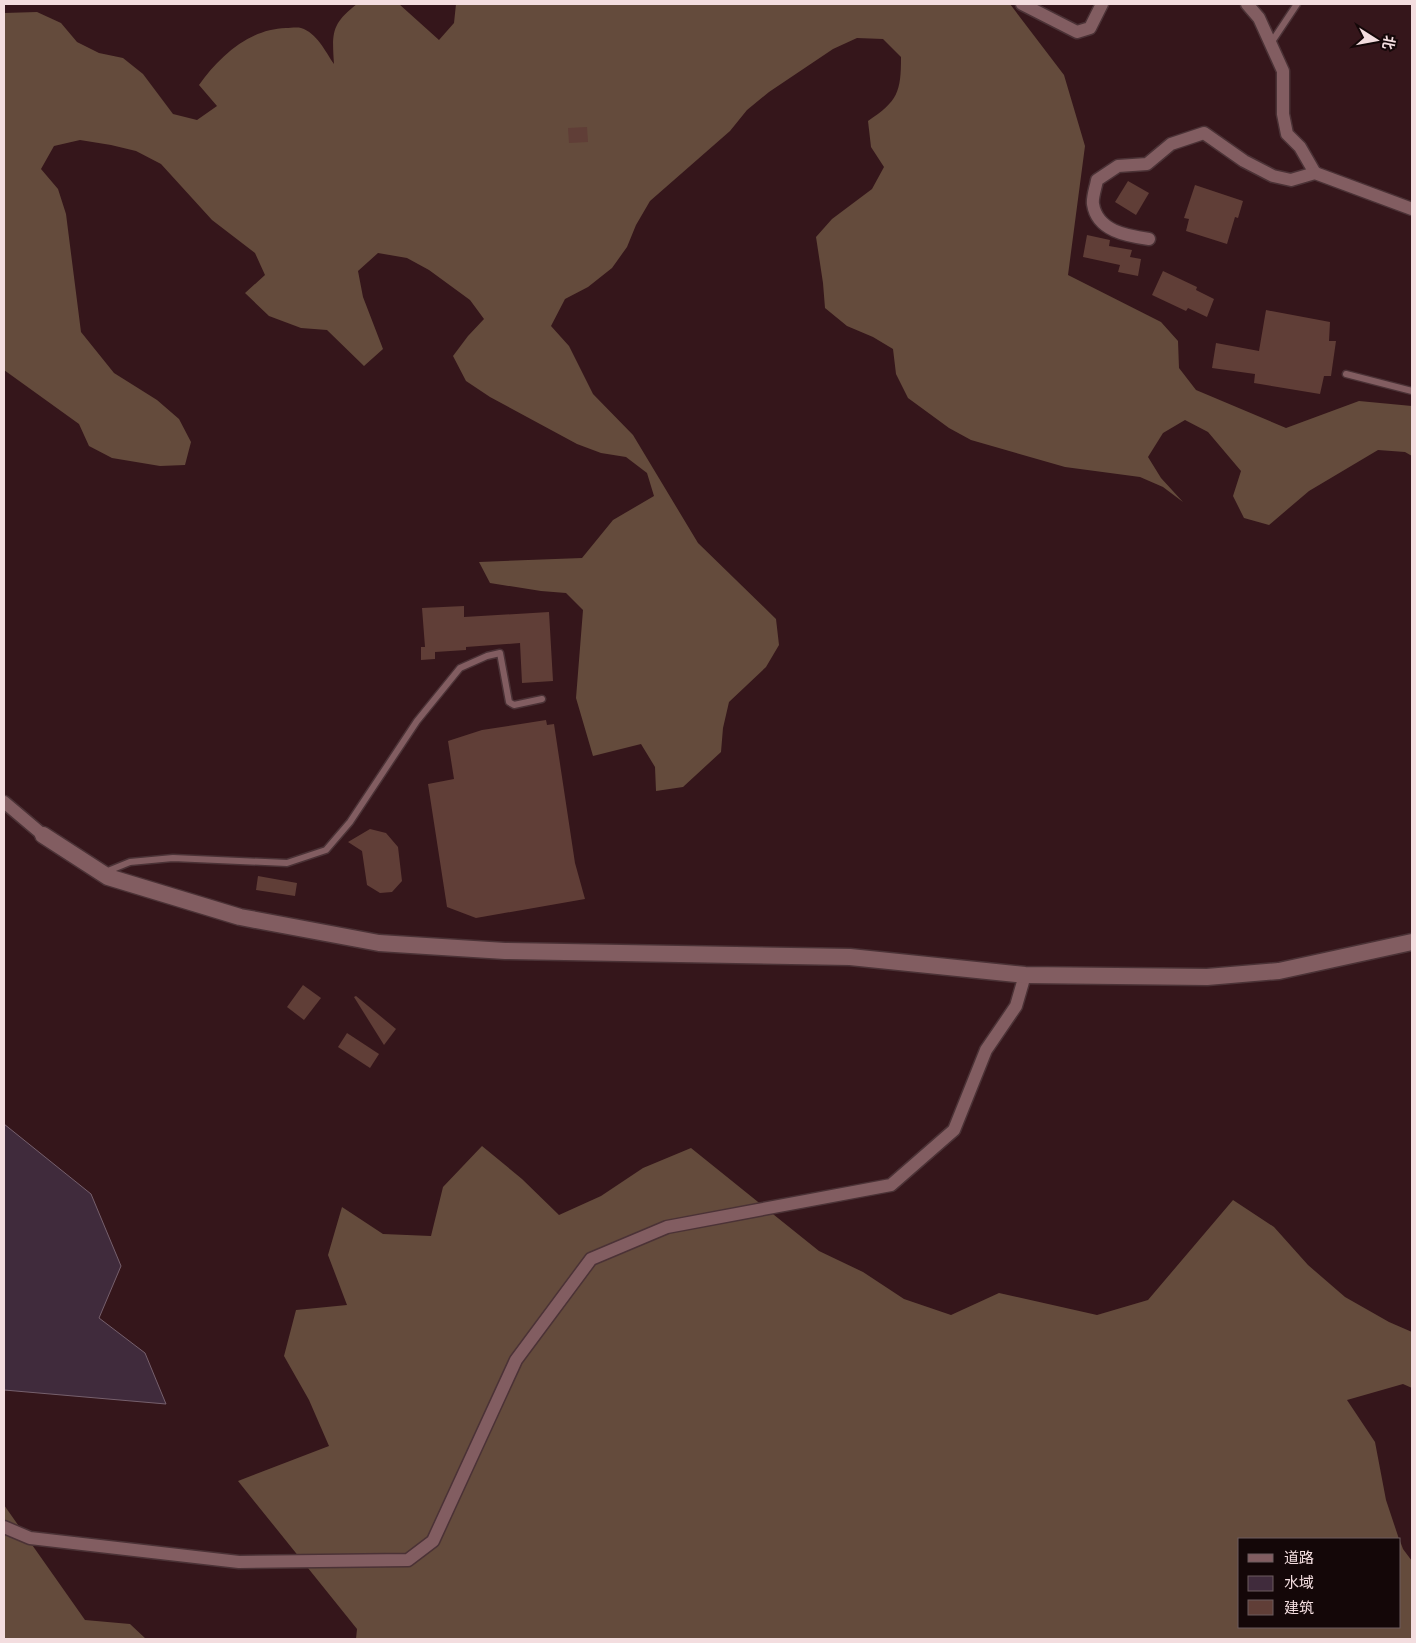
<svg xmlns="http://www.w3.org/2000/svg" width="1416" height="1643" font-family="Roboto,'Noto Sans SC',sans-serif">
<rect width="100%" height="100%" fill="#35161b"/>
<!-- forest -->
<g fill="#644b3c">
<path d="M357,4H399L439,40L454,23L456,4H1010L1064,75L1085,146L1068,275L1161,322L1178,341L1179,368L1196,390L1286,428L1359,401L1412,406V456L1405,452L1378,450L1309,491L1269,525L1244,518L1233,496L1241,471L1208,432L1185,420L1163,433L1148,457L1161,478L1183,502L1163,487L1140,477L1065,467L971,440L949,428L908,398L896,374L893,349L873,337L847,326L825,308L823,283L816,237L832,219L872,189L884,167L871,147L868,121C898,101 901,92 901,57L883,39L857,38L833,49L769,92L747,110L730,131L650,201L636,225L627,247L612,268L588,287L565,299L551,326L569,346L593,394L633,435L698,543L776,619L779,645L766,667L729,702L723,728L721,752L683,787L656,791L655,767L641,744L593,756L576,698L583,610L566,593L541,591L490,583L479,562L582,558L613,520L654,496L647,473L626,457L601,453L577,444L490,397L466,381L453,356L468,336L484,319L470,300L429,270L407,258L378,253L358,271L363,297L383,349L364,366L327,330L301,328L269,316L245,293L265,275L255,253L212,220L161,164L136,151L111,145L80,140L54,146L41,169L58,189L66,214L81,332L114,373L157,400L179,419L191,442L185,465L160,466L112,458L89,446L79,424L4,370V13L37,12L61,23L77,42L99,53L123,58L143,74L173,114L197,120L217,106L199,85C219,57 249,29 286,28C290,28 297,27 301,28C317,33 325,51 334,64C332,33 331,24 357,4Z"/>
<polygon points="482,1146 522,1179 559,1215 601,1196 643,1168 691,1148 819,1251 863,1272 904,1299 951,1315 999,1293 1097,1315 1148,1300 1233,1200 1274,1227 1308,1265 1345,1297 1389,1322 1412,1332 1412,1388 1403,1384 1347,1400 1375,1442 1386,1500 1399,1539 1240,1539 1240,1627 1400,1627 1400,1541 1403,1549 1412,1561 1412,1639 356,1639 357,1629 238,1481 329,1446 309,1400 284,1356 296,1310 347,1305 328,1255 342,1207 383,1234 431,1236 443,1187"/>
<polygon points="4,1505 85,1620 130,1624 146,1639 4,1639"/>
</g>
<!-- water -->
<polygon fill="#402b3c" stroke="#76606d" points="4,1124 91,1194 121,1266 99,1318 145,1353 166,1404 4,1390"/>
<!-- building -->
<g fill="#603e37">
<polygon points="587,127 588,142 569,143 568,128"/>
<polygon points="1128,181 1149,193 1136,215 1115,202"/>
<polygon points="1195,185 1243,201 1238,218 1235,217 1227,244 1186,231 1189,219 1184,218"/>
<polygon points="1087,235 1110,240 1109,246 1132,250 1130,257 1141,259 1138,276 1118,272 1120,265 1083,257"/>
<polygon points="1163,271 1197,287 1196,290 1214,299 1207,317 1188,308 1186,311 1152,295"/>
<polygon points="1266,310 1330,322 1329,341 1336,341 1331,376 1324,376 1320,394 1254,383 1255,374 1212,368 1216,343 1259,351"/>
<polygon points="464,606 464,617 549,612 553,681 522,683 520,643 466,647 466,650 435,652 435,659 421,660 421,647 425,647 422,608"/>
<polygon points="546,720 547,725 554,724 575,863 585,899 476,918 447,907 428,784 454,779 448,741 482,730"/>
<polygon points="370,829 386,833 398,847 402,881 392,892 380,893 367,885 362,851 348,842"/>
<polygon points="258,876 297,883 295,896 256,890"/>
<polygon points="303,985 321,998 304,1020 287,1007"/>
<polygon points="356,996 396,1029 384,1045 354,997"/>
<polygon points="347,1033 379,1054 370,1068 338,1047"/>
</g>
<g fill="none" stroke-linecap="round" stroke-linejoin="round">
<!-- service casing -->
<g stroke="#4b3236" stroke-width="9">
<g id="service">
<polyline points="1271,43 1297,4"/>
<polyline points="1346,374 1412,391"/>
<polyline points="103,873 130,862 173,858 287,863 326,850 350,822 417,721 460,668 487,656 500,653 509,702 514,705 542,699"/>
</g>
</g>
<!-- minor casing -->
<g stroke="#4b3236" stroke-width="15">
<g id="minor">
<polyline points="1022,4 1077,32 1090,28 1102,4"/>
<polyline points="1247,4 1259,18 1283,71 1283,114 1287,134 1300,147 1315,173"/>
<path d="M1149,239C1127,236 1097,231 1093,204C1092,197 1096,187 1097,180L1118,166L1147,164L1171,144L1204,133L1244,161L1273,176L1291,180L1315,173L1412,209"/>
<polyline points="4,802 43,835"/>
<polyline points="4,1527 30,1538 239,1562 408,1560 433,1541 516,1360 591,1259 667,1227 891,1185 954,1130 986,1050 1016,1006 1025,975"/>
</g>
</g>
<!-- tertiary casing -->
<g stroke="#4b3236" stroke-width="19">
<polyline id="tertiary" points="43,835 108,877 240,917 379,943 505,951 850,957 1025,975 1207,977 1279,971 1412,942"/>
</g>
<!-- service -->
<use href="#service" stroke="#825d61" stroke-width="6"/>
<!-- minor -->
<use href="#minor" stroke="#825d61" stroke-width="12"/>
<!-- tertiary -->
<use href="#tertiary" stroke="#825d61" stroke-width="16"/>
</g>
<!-- border -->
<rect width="1416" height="1643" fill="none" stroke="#f3dddf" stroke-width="10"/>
<!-- legend -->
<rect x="1238" y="1538" width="162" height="90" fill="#140708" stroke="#6d5d5e"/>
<rect x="1248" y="1554" width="25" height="8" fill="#825d61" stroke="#6d5d5e"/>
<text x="1284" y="1563" font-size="15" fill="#f3dddf">道路</text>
<rect x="1248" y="1576" width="25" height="15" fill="#402b3c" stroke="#6d5d5e"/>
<text x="1284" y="1588" font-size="15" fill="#f3dddf">水域</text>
<rect x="1248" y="1600" width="25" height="15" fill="#603e37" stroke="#6d5d5e"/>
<text x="1284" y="1613" font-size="15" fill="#f3dddf">建筑</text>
<!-- north arrow -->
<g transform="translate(1376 40) rotate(101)" stroke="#140708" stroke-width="4" paint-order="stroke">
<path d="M0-4L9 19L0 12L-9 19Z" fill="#f3dddf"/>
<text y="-8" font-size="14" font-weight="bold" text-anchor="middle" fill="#f3dddf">北</text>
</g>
</svg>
